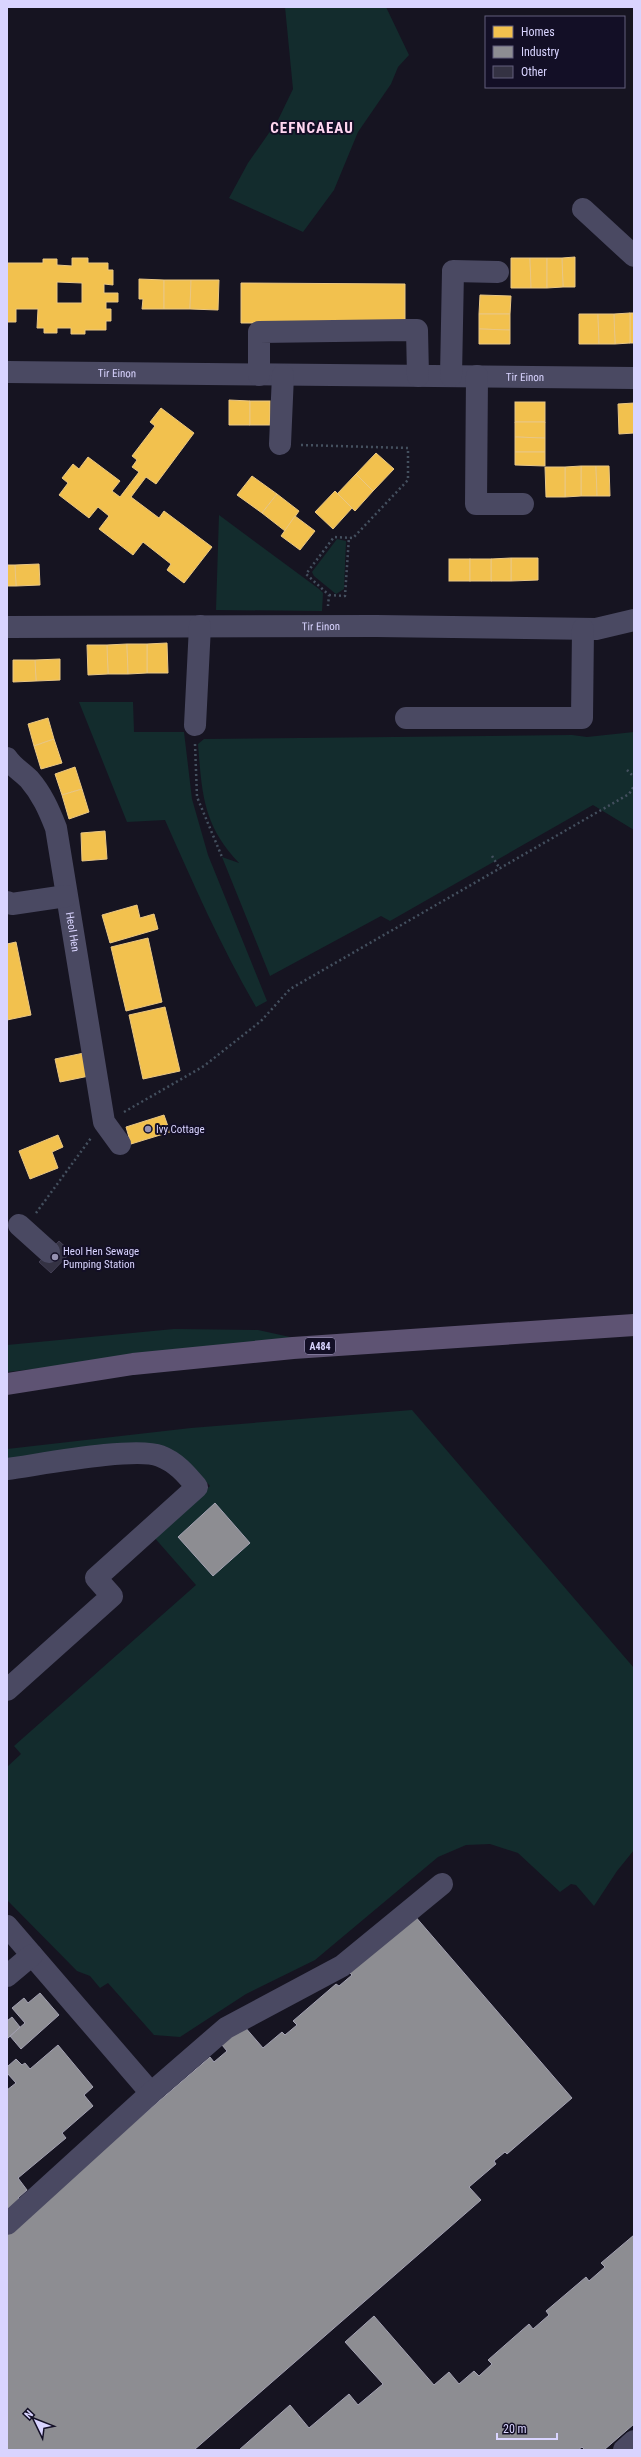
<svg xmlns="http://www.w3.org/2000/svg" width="641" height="2457" font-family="'Roboto Condensed',sans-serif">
<rect width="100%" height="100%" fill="#161421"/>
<!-- green -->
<g fill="#132c2d">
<polygon points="285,7 386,7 409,55 398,67 391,84 358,132 334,190 303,232 229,198 248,163 278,120 293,89"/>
<polygon points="219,515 319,589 323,593 322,611 216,610"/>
<polygon points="337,539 346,541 344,589 336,594 314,576 312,572"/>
<path d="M79,702H133L134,732H184L192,799L208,855L267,1001L256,1007C221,947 193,883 165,820L127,822Z"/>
<path d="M634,732V830L593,805L390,921L381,916L270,976L222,857L239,863C203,825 202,794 198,744L204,739L572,735L587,737Z"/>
<polygon points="174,1329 258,1330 299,1339 7,1372 7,1345"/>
<polygon points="412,1410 634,1668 634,1850 617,1871 594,1906 576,1885 571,1884 560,1892 518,1853 490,1844 466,1845 438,1857 315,1960 246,1994 180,2037 154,2035 108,1983 100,1988 90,1976 77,1971 7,1900 7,1767 21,1754 14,1746 196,1585 153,1536 210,1486 195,1469 175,1456 7,1459 7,1449 191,1428"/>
</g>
<!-- homes -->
<g fill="#f2c14e" stroke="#eac783" fill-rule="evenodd">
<polygon points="575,257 575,287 563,287 562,258"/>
<path d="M72,258H88V263H108V270H113V285L104,284V293H118V302H106V309H111V321H106V330H85V334H71V328H57V333H44V328H37L38,309H16V322H7V263H43V259H57V265L72,266ZM57,282L82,283V303H57Z"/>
<polygon points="511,258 530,258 531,288 511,288"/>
<polygon points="530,258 547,258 547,288 531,288"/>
<polygon points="547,258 562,258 563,287 547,288"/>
<polygon points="139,279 164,280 164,309 142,309 143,299 139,299"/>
<polygon points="164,280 191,280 190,309 164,309"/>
<polygon points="191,280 219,280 218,310 190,309"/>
<polygon points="241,283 405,284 405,323 241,323"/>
<polygon points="480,295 511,296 510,314 479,314"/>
<rect x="630" y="313" width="4" height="30"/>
<polygon points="630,313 630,343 615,344 614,314"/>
<polygon points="479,314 510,314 510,330 479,329"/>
<polygon points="579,314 598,314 599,344 579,344"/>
<polygon points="598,314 614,314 615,344 599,344"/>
<polygon points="479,329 510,330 510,344 479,344"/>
<polygon points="229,400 250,401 250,425 229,425"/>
<rect x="250" y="401" width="20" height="24"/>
<rect x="515" y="402" width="30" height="20"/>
<polygon points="634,403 634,433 619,434 618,404"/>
<polygon points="161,408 194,433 156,484 146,477 131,497 159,518 164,511 212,547 184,583 167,570 171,564 143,542 133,555 99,529 109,516 98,507 89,518 59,495 68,483 62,478 73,464 79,469 88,457 120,481 112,491 120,497 139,472 132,467 137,460 132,456 155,426 150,422"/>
<polygon points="515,422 545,422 545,438 515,437"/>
<polygon points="515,437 545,438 545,452 515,452"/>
<polygon points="515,452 545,452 545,466 515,465"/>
<polygon points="376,453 394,469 373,491 356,474"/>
<polygon points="581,466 596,466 597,496 581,496"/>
<polygon points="581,466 581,496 565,497 565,467"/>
<polygon points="596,466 609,466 610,496 597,496"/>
<polygon points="545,467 565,467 565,497 546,497"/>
<polygon points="356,474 373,491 355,511 337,494"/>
<polygon points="252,476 277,494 262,513 237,495"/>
<polygon points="335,491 352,508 333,529 315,512"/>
<polygon points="277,494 299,511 285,531 262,513"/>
<polygon points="295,516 315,531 300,550 281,536"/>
<polygon points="511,558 538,558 538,580 511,581"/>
<polygon points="511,558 511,581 491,581 491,559"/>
<rect x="449" y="559" width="21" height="22"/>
<rect x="470" y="559" width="21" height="22"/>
<polygon points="39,564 40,585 16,586 15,565"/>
<polygon points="7,565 15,565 16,586 7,586"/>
<polygon points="167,643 168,673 147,673 147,644"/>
<polygon points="127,644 128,674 108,674 107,645"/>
<polygon points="127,644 147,644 147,673 128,674"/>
<polygon points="87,645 107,645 108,674 88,675"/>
<polygon points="60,659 60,680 36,681 35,660"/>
<polygon points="13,660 35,660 36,681 13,682"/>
<polygon points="48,718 54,739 34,746 28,724"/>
<polygon points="54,739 62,763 41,769 34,746"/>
<polygon points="75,767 82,789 62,795 55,774"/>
<polygon points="82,789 89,812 69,819 62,795"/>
<polygon points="105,831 107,859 82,861 81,833"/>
<polygon points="137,905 140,918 154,914 158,929 110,943 102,915"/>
<polygon points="148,938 162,1002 126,1011 111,947"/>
<polygon points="16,942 31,1015 7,1020 7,944"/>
<polygon points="165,1007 180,1071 143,1079 129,1015"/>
<polygon points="84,1053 89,1076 60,1082 55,1059"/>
<polygon points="164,1115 170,1132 131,1144 126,1127"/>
<polygon points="58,1135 63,1147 52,1152 58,1168 30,1179 19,1151"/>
</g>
<!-- industry -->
<g fill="#8d8d92" stroke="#a4a2b3">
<polygon points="215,1503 250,1543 213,1576 178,1537"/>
<polygon points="414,1915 572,2098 507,2154 505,2152 494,2161 496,2164 469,2187 481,2200 194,2450 7,2450 7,2232 210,2057 214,2062 227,2051 222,2045 244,2026 263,2048 282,2032 285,2035 297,2025 293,2021 336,1984 339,1986 352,1975 349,1972"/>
<polygon points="40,1993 59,2015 21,2049 10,2036 25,2023 12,2008 24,1998 28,2003"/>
<polygon points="12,2017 20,2027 7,2039 7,2021"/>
<polygon points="58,2045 93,2087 84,2095 93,2106 62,2133 66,2138 18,2178 27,2190 18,2198 22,2203 7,2215 7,2090 16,2083 7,2073 7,2067 16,2059 22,2065 25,2063 30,2069"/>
<polygon points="634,2235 634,2424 604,2450 585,2450 582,2447 578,2450 239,2450 290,2405 309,2428 349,2394 358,2405 383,2384 345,2342 374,2316 434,2385 449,2372 459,2384 474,2371 479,2376 492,2364 488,2360 529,2324 533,2329 549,2315 546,2311 586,2277 589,2281 605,2267 601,2263"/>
</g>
<!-- building -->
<polygon fill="#343243" stroke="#433f54" points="59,1241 71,1252 51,1273 39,1262"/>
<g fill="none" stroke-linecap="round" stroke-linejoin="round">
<!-- path -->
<g stroke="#44505f" stroke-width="2.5" stroke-dasharray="2 3" stroke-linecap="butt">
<polyline points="301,445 408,448 408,480 353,538 334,537 306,574 329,595 328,606"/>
<polyline points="329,595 345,596 349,537"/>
<polyline points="195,744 197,797 222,857"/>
<polyline points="627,770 634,777"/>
<polyline points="492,856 500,869"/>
<polyline points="124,1112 204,1066 261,1021 290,989 629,794 634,786"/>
<polyline points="36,1213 91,1138"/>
</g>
<!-- minor -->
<g stroke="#4a4962" stroke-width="22">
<polyline points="583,209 634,256"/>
<path id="s1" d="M7,372L634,378"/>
<polyline points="259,375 259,332 409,330 417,330 418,376"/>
<polyline points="451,376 453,271 498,272"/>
<polyline points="477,376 476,504 523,504"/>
<polyline points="280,444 283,375"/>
<path id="s2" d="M7,627L376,626L596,629L634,620"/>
<polyline points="406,718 582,718 583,629"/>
<polyline points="195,725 200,626"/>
<path id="s3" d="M7,758C13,767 21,771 29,779C42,794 49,810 56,828L104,1122L120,1144"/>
<polyline points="7,902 12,904 66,896"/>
<polyline points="19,1225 49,1252"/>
<path d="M7,1469C38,1465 135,1446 160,1456C176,1462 186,1474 197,1487L96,1578L112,1596L7,1690"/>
<polyline points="7,1926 151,2093"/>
<polyline points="7,1976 32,1955"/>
<polyline points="7,2224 151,2093 226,2028 342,1966 442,1884"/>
<polyline points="624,2450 634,2441"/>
</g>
<!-- major -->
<polyline stroke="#5e5373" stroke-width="22" points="7,1384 133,1364 293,1348 634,1325"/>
</g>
<!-- markers -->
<g fill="#9591b1" stroke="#130f26" stroke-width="1.5">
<circle cx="148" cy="1129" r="4"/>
<circle cx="55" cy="1257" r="4"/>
</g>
<g text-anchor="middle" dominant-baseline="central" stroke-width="4" stroke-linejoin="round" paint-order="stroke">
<!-- shield labels -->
<rect fill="#130f26" stroke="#9e99be" stroke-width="1" x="305" y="1338" width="30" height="16" rx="3"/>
<g font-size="10" font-weight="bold" fill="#d9d4ff">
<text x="320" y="1346">A484</text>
</g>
<!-- street labels -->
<g font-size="11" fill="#d9d4ff" stroke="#130f26">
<text stroke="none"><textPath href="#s1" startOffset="110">Tir Einon</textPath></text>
<text stroke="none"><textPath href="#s1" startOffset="518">Tir Einon</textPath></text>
<text stroke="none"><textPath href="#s2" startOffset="314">Tir Einon</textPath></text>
<text stroke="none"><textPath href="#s3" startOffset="192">Heol Hen</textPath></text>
</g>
<!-- poi labels -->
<g font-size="11" fill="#d9d4ff" stroke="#130f26" text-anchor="start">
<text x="156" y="1129">Ivy Cottage</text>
<text x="63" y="1251">Heol Hen Sewage<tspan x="63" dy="13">Pumping Station</tspan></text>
</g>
<!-- district labels -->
<g font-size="15" font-weight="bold" letter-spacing="1" fill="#ffd6f0" stroke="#130f26">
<text x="312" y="128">CEFNCAEAU</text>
</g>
</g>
<!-- border -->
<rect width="641" height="2457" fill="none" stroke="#d9d4ff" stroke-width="16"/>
<!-- legend -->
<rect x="485" y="16" width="140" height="72" fill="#130f26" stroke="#625e7d"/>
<rect x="493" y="26" width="20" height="12" fill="#f2c14e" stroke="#625e7d"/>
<text x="521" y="36" font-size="12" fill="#d9d4ff">Homes</text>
<rect x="493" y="46" width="20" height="12" fill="#8d8d92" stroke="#625e7d"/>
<text x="521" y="56" font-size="12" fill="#d9d4ff">Industry</text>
<rect x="493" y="66" width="20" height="12" fill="#343243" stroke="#625e7d"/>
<text x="521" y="76" font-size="12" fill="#d9d4ff">Other</text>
<!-- north arrow -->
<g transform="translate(36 2421) rotate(313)" stroke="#130f26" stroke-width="3" paint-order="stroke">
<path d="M0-3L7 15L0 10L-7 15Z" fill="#d9d4ff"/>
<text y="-6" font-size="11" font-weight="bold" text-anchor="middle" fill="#d9d4ff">N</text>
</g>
<!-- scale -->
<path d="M497 2433v6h60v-6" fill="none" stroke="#d9d4ff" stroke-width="2"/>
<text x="503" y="2433" font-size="12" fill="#d9d4ff" stroke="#130f26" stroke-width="3" paint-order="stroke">20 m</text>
</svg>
